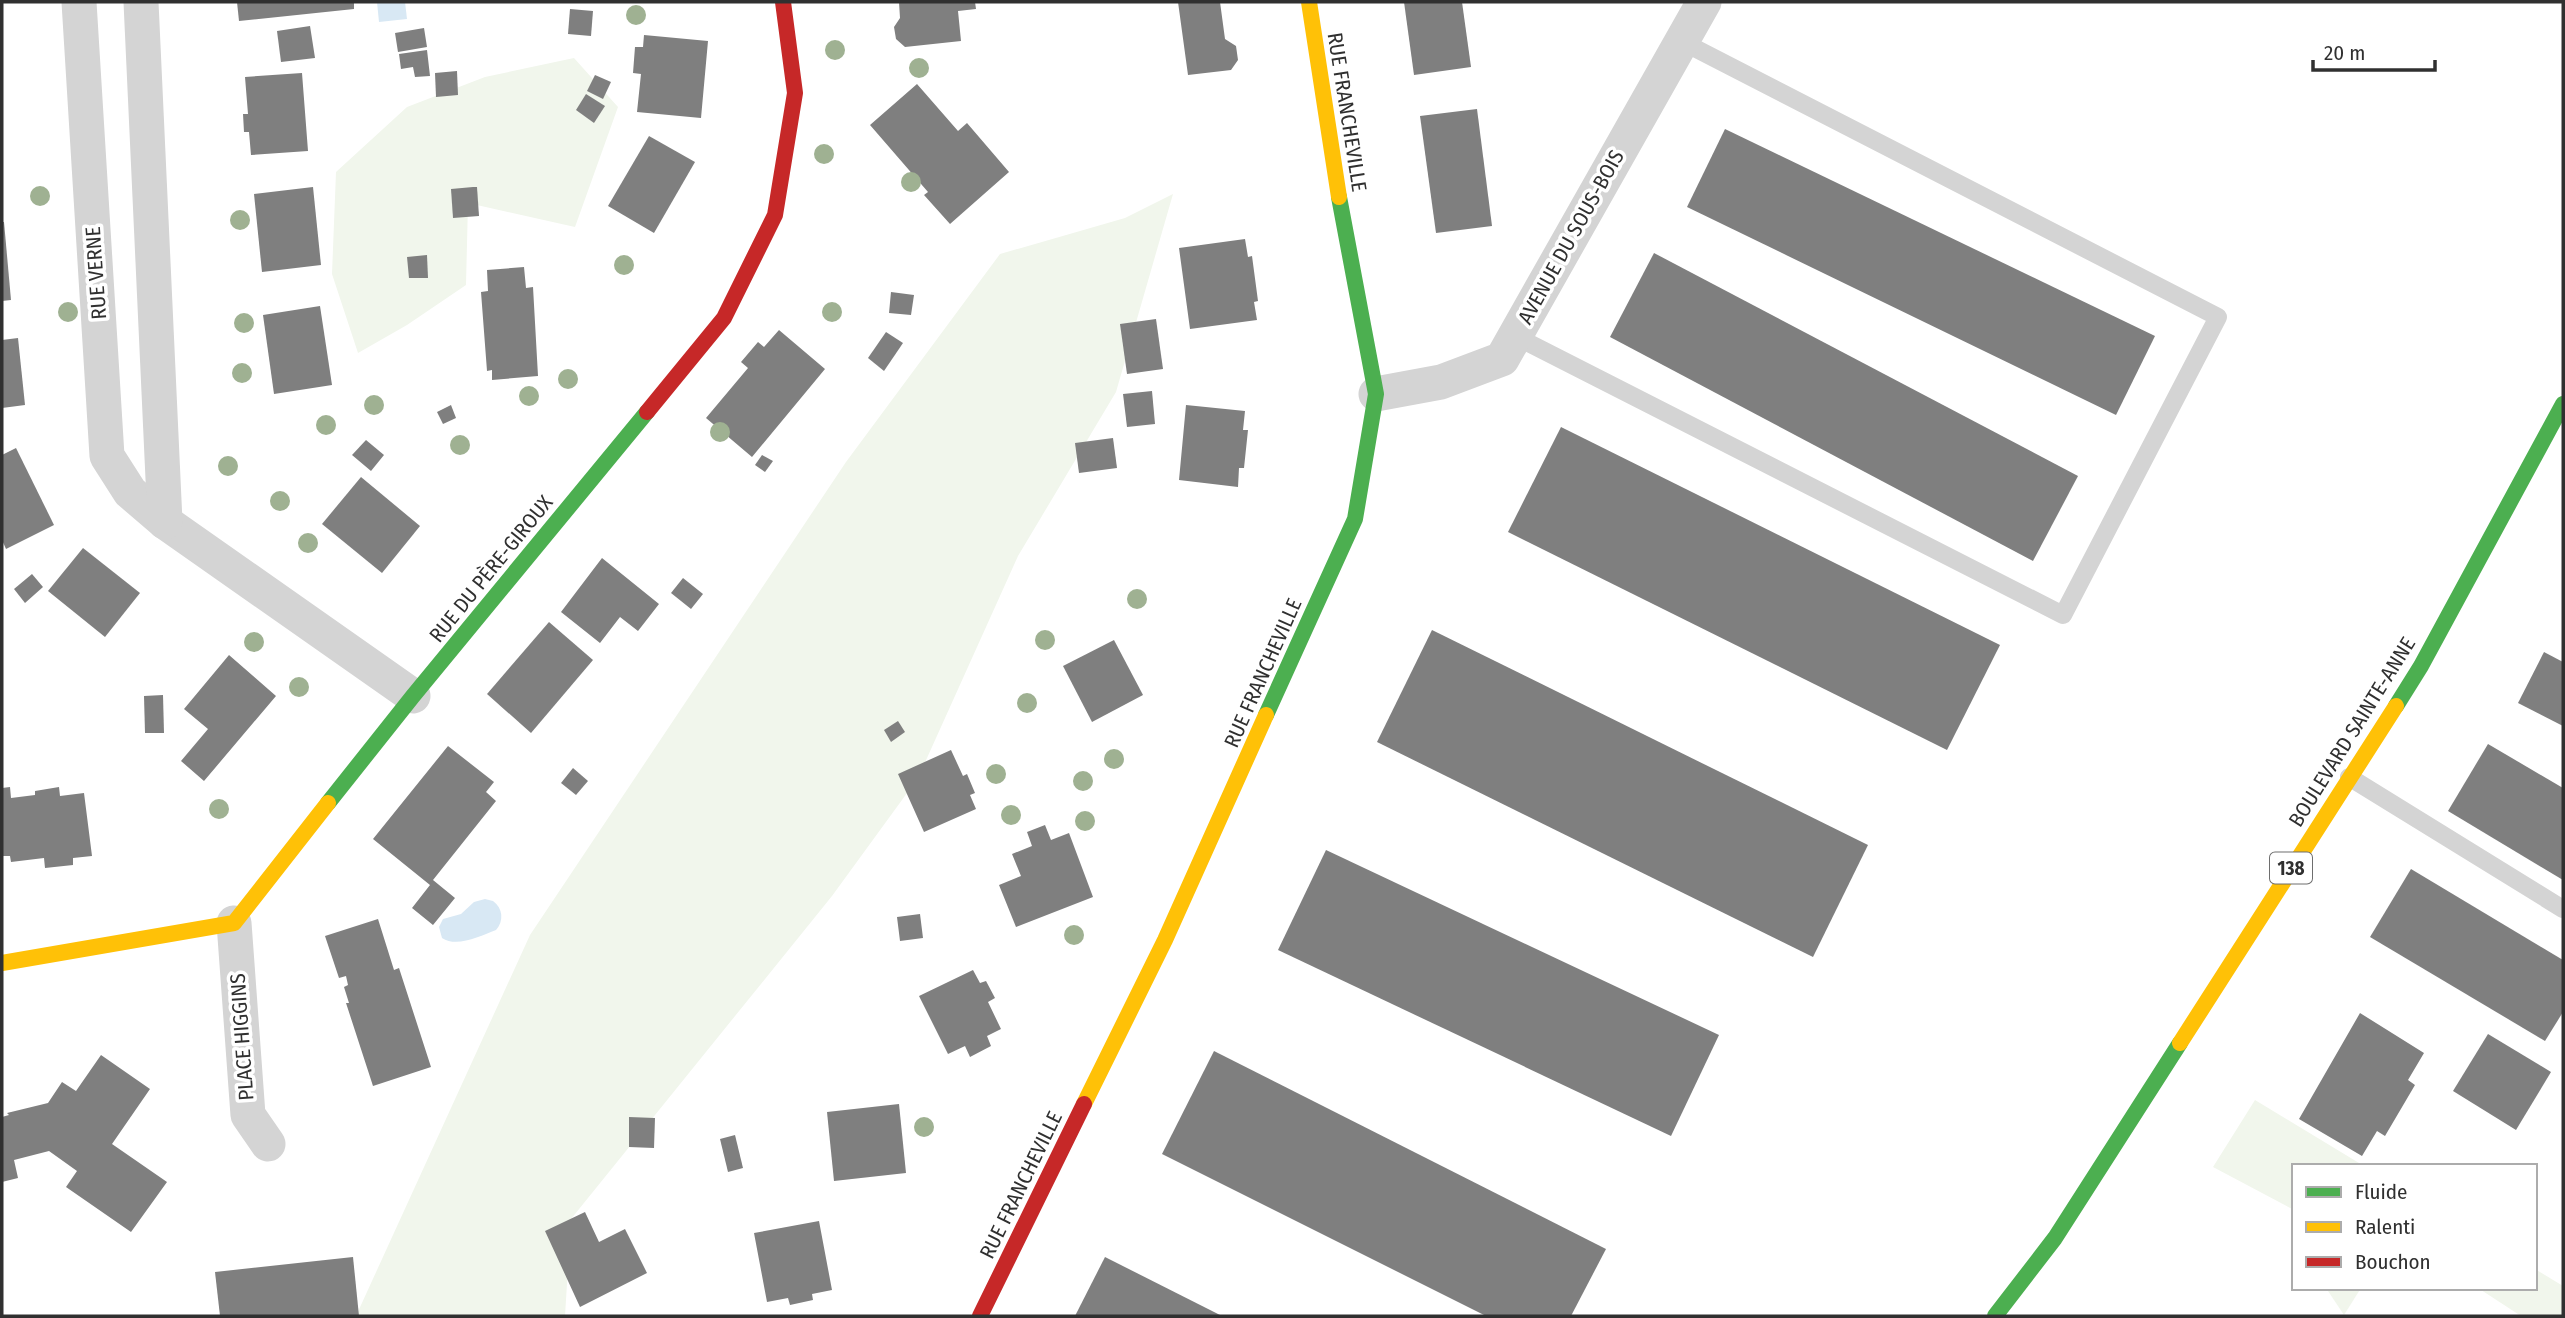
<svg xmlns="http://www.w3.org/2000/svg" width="2565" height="1318" font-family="'Fira Sans Condensed',sans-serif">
<rect width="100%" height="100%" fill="#fff"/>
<!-- green -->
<g fill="#f1f6ec">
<polygon points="574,58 618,107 575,227 468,203 466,285 407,325 358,353 332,274 336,172 407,107 485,77"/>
<polygon points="1173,194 1116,392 1018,556 918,778 832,896 571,1219 565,1316 356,1316 530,935 846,462 1000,254 1125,218"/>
<polygon points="2255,1100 2364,1166 2294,1166 2294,1210 2213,1167"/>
<polygon points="2535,1269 2563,1286 2563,1316 2521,1316 2478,1288 2535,1288"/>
<polygon points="2326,1288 2361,1288 2344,1315"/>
</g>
<!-- water -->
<g fill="#d8e8f4">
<polygon points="377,2 405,2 407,19 379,22"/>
<path d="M485,899L493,901C503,908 504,921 496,930C480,936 457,948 442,938L439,927L443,919L461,914L474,902Z"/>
</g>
<!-- building -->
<g fill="#7f7f7f">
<polygon points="237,2 354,2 354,9 239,21"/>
<polygon points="899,2 975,2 976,9 958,11 961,41 905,47 896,39 894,27 900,18"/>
<polygon points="1178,2 1220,2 1225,39 1236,46 1238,60 1231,70 1188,75"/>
<polygon points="1404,2 1462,2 1471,67 1414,75"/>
<polygon points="570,9 593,11 591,36 568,34"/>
<polygon points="310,26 315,58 281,62 277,31"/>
<polygon points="424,28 427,47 398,52 395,33"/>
<polygon points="644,35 708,41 701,118 637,112 641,74 633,73 635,47 643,47"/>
<polygon points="427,50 430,76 415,77 413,67 401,69 399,54"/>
<polygon points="457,71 458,95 436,97 435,73"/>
<polygon points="302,73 308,151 251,155 249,132 244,132 243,114 248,114 245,77"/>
<polygon points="595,75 611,82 603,99 587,91"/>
<polygon points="917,84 958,131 967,123 1009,172 950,224 924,195 928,192 870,125"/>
<polygon points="586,94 605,106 594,123 576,110"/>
<polygon points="1477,109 1492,226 1436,233 1420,116"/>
<polygon points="1725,129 2155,336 2116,415 1687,207"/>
<polygon points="649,136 695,162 654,233 608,206"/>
<polygon points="313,187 321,265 262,272 254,194"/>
<polygon points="473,187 477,187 479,216 453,218 451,189"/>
<polygon points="2,222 4,222 11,300 2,301"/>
<polygon points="1245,239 1248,257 1252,256 1258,301 1254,302 1257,320 1190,329 1179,248"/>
<polygon points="1654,253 2078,476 2033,561 1610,337"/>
<polygon points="427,255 428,278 409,278 407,257"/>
<polygon points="524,267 526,288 533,287 538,376 492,380 492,370 487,371 481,292 488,291 487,270"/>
<polygon points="891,292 914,295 911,315 889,313"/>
<polygon points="320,306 332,385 274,394 263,315"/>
<polygon points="1156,319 1163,369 1127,374 1120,324"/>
<polygon points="779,330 825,369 752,457 706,418 748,368 741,362 758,342 764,347"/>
<polygon points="886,332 903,343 884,371 868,358"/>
<polygon points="18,338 25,405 2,408 2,340"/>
<polygon points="1152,391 1155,424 1127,427 1123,394"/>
<polygon points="451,405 456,418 443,424 437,412"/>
<polygon points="1186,405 1245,411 1243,430 1248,430 1244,468 1239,468 1238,487 1179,480"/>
<polygon points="1561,427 2000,645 1947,750 1508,532"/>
<polygon points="1113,438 1117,468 1079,473 1075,443"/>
<polygon points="366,440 384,455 371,471 352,455"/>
<polygon points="16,448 54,525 6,549 2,540 2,455"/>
<polygon points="762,455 773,461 765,472 755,465"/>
<polygon points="361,477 420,526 382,573 322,524"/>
<polygon points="83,548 140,593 105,637 48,591"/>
<polygon points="602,558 659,604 638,631 620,617 600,643 561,612"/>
<polygon points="32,574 43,587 25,603 14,589"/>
<polygon points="683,578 703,594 691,609 671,593"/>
<polygon points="549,622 593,660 531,733 487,694"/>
<polygon points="1432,630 1868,845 1813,957 1377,742"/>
<polygon points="1114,640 1143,695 1092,722 1063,666"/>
<polygon points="2544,652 2563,662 2563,726 2518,703"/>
<polygon points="229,655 276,696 204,781 181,761 208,729 184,709"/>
<polygon points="163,695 164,733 145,733 144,696"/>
<polygon points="898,721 905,732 891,742 884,730"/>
<polygon points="2488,744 2563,788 2563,880 2448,811"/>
<polygon points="448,746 494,782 486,792 496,801 433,880 455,898 433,925 412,908 430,885 373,839"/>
<polygon points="951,750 963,776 967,774 975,793 970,795 976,809 924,832 898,774"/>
<polygon points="573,768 588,781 576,795 561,783"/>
<polygon points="10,787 11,798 35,795 35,791 59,787 60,796 84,793 92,856 73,858 73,865 45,868 44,858 11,862 10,856 2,856 2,788"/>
<polygon points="1045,825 1051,840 1069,833 1093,897 1016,927 999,885 1021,876 1012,854 1032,846 1027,832"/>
<polygon points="1326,850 1719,1035 1671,1136 1278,950"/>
<polygon points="2411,869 2563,960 2563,1012 2545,1041 2370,937"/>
<polygon points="920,914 923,938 900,941 897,917"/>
<polygon points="378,919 394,970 399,968 431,1067 373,1086 346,1003 349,1003 344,987 348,985 346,976 339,978 325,936"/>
<polygon points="973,970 980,983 986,981 995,998 988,1002 1001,1029 987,1036 991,1046 970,1057 965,1046 948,1054 919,996"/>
<polygon points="2360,1013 2424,1053 2408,1080 2415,1085 2385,1136 2377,1131 2362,1156 2299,1119"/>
<polygon points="2488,1034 2551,1072 2516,1130 2453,1091"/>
<polygon points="1214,1051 1606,1249 1571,1316 1486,1316 1162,1154"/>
<polygon points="101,1055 150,1089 112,1144 167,1182 131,1232 66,1187 77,1171 49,1151 14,1160 18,1178 2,1182 2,1117 9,1115 7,1113 48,1103 62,1082 76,1091"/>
<polygon points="899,1104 906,1173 834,1181 827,1112"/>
<polygon points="629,1117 655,1118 654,1148 629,1147"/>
<polygon points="735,1135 743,1168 728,1172 720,1139"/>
<polygon points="585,1212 599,1242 625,1229 647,1273 580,1307 545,1231"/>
<polygon points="819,1221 832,1290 812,1294 813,1300 790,1305 788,1298 767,1302 754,1233"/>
<polygon points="353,1257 359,1316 220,1316 215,1272"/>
<polygon points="1105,1257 1222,1316 1075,1316"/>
</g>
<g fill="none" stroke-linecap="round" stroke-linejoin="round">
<!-- lane -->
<g stroke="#d4d4d4" stroke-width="18">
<polyline points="1515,336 2063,615 2218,317 1681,41"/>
<polyline points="2349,777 2563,909"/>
</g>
<!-- street -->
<g stroke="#d4d4d4" stroke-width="35">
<polyline points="79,2 107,456 130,492 165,522 413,696"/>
<polyline points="141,2 165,522"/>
<polyline points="1376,394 1441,382 1502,359 1704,2"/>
<polyline points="234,923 248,1115 268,1144"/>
</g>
<!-- fast -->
<g stroke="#4caf50" stroke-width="16">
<polyline points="2396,706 2421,666 2563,404"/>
<polyline points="1266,715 1355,519 1376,394 1339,197"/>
<polyline points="328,803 413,696 647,412"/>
<polyline points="1995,1316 2055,1238 2180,1043"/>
</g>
<!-- slow -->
<g stroke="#ffc107" stroke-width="16">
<polyline points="1309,2 1339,197"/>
<polyline points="2,963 234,923 328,803"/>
<polyline points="2180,1043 2396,706"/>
<polyline points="1084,1104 1165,940 1266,715"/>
</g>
<!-- jam -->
<g stroke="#c62828" stroke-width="16">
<polyline points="647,412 724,318 775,215 795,93 783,2"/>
<polyline points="980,1316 1084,1104"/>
</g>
</g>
<!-- trees -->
<g fill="#9fb192">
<circle cx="636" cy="15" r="10"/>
<circle cx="835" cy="50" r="10"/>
<circle cx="919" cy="68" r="10"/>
<circle cx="824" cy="154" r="10"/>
<circle cx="911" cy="182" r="10"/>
<circle cx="40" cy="196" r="10"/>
<circle cx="240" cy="220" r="10"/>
<circle cx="624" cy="265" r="10"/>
<circle cx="68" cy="312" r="10"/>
<circle cx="832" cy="312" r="10"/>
<circle cx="244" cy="323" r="10"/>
<circle cx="242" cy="373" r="10"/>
<circle cx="568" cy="379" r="10"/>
<circle cx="529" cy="396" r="10"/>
<circle cx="374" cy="405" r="10"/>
<circle cx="326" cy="425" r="10"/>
<circle cx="720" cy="432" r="10"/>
<circle cx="460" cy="445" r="10"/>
<circle cx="228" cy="466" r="10"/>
<circle cx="280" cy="501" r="10"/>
<circle cx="308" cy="543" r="10"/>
<circle cx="1137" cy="599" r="10"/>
<circle cx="1045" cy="640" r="10"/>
<circle cx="254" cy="642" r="10"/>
<circle cx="299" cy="687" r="10"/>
<circle cx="1027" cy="703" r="10"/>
<circle cx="1114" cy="759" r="10"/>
<circle cx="996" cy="774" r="10"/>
<circle cx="1083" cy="781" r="10"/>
<circle cx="219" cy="809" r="10"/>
<circle cx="1011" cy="815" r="10"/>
<circle cx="1085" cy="821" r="10"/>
<circle cx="1074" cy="935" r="10"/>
<circle cx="924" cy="1127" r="10"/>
</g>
<g text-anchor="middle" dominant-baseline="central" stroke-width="7" stroke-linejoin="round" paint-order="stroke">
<!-- shield labels -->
<rect fill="#fff" stroke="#6e6e6e" stroke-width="2" x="2270" y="852.5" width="42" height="31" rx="5"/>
<g font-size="19" font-weight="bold" fill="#303030">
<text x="2291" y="868">138</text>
</g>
<!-- street labels -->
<g font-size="21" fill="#303030" stroke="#fff">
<text transform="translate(1347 112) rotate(81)">RUE FRANCHEVILLE</text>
<text transform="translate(1571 237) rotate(-61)">AVENUE DU SOUS-BOIS</text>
<text transform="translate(96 273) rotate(-94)">RUE VERNE</text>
<text transform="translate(491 569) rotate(-51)">RUE DU PÈRE-GIROUX</text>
<text transform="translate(1263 673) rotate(-66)">RUE FRANCHEVILLE</text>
<text transform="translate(2352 732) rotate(-58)">BOULEVARD SAINTE-ANNE</text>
<text transform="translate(242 1037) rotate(-94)">PLACE HIGGINS</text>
<text transform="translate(1021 1185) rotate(-64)">RUE FRANCHEVILLE</text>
</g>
</g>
<!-- border -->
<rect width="2565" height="1318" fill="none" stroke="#303030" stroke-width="7"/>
<!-- legend -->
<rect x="2292" y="1164" width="245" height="126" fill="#ffffff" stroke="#acacac" stroke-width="2"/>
<rect x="2306" y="1187" width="35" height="10" fill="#4caf50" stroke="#acacac" stroke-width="2"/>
<text x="2355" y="1199" font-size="21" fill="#303030">Fluide</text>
<rect x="2306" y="1222" width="35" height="10" fill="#ffc107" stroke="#acacac" stroke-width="2"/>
<text x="2355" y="1234" font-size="21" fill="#303030">Ralenti</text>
<rect x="2306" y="1257" width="35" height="10" fill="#c62828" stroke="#acacac" stroke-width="2"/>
<text x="2355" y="1269" font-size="21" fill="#303030">Bouchon</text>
<!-- scale -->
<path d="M2313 60v10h122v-10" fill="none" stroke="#303030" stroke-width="3.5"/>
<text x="2324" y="60" font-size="21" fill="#303030" stroke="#ffffff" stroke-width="5" paint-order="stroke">20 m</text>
</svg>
